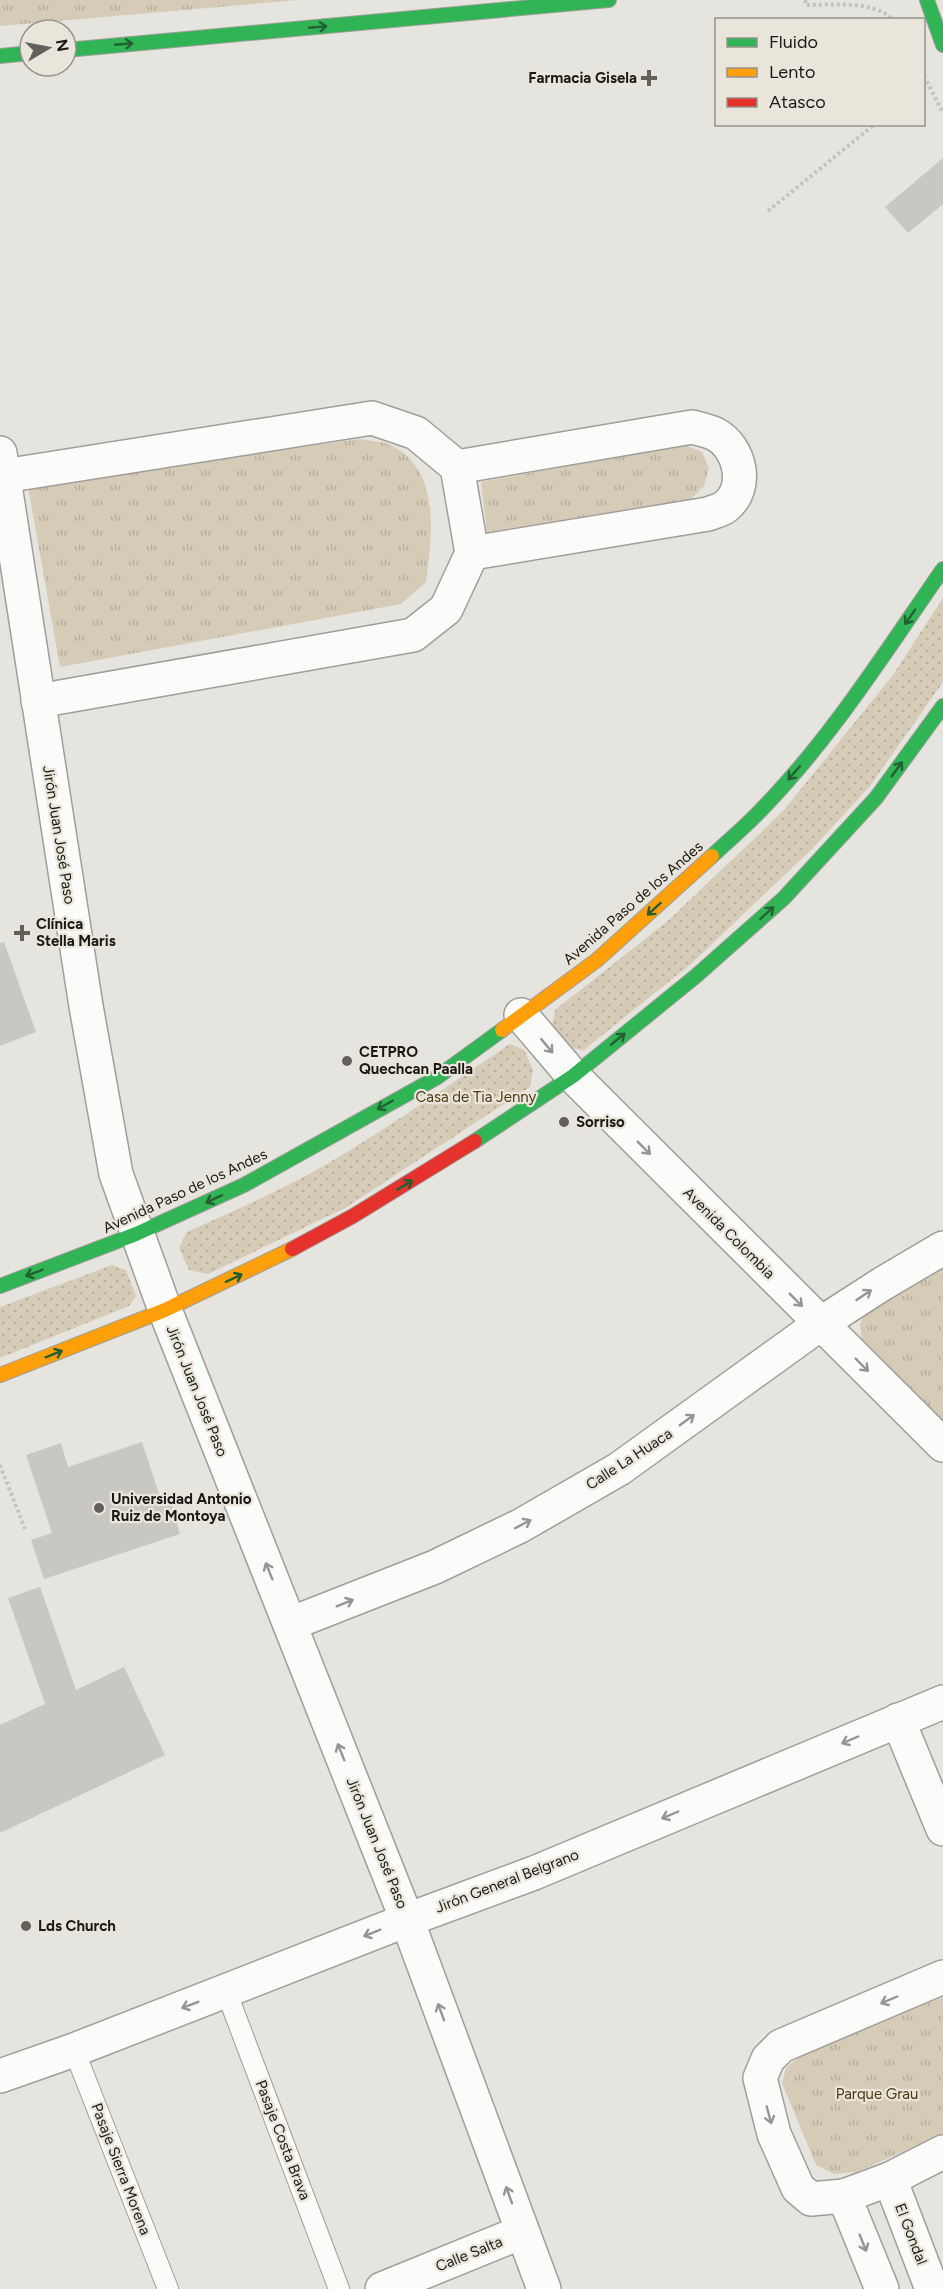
<svg xmlns="http://www.w3.org/2000/svg" width="943" height="2289" font-family="Figtree,sans-serif">
<defs>
<pattern id="grass-tufts" width="24" height="20" patternUnits="userSpaceOnUse" patternTransform="scale(1.5)"><rect width="24" height="20" fill="#d6cbb7"/><path d="M3 7l-1-3M5 7V3M7 7l1-3M15 17l-1-3M17 17v-4M19 17l1-3" fill="none" stroke="#b7ae9d"/></pattern>
<pattern id="garden-dots" width="8" height="8" patternUnits="userSpaceOnUse" patternTransform="scale(1.5)"><rect width="8" height="8" fill="#d6cbb7"/><path d="M2 2h.1M6 6h.1" fill="none" stroke="#b7ae9d" stroke-width="1.8" stroke-linecap="round"/></pattern>
</defs>
<rect width="100%" height="100%" fill="#e6e4de"/>
<!-- grass -->
<g fill="url(#grass-tufts)">
<polygon points="0,0 298,0 0,26"/>
<path d="M360,439C369,441 380,441 388,444C442,467 432,536 426,582L401,604L60,667L28,486Z"/>
<polygon points="685,445 702,452 709,468 704,486 691,499 487,532 481,482"/>
<polygon points="943,1268 943,1420 862,1340 860,1324 867,1309"/>
<polygon points="943,1997 943,2135 856,2172 834,2174 816,2165 782,2083 786,2068 801,2055"/>
</g>
<!-- garden -->
<g fill="url(#garden-dots)">
<polygon points="943,598 943,682 870,786 813,848 692,963 584,1050 570,1048 552,1027 555,1010 669,920 784,810 893,675"/>
<path d="M510,1044L524,1050L533,1070L530,1087L345,1208L208,1274L189,1270L179,1248L187,1232C234,1211 282,1190 327,1164C390,1127 449,1085 510,1044Z"/>
<polygon points="112,1265 126,1270 136,1296 129,1306 0,1358 0,1307"/>
</g>
<!-- building -->
<g fill="#c9c7c3">
<polygon points="943,158 943,204 908,233 885,207"/>
<polygon points="4,942 36,1032 0,1046 0,943"/>
<polygon points="142,1442 163,1506 171,1503 180,1534 44,1579 31,1540 52,1533 26,1455 61,1443 68,1467"/>
<polygon points="40,1587 76,1690 124,1667 165,1755 0,1833 0,1725 45,1704 8,1598"/>
</g>
<g fill="none" stroke-linecap="round" stroke-linejoin="round">
<!-- lane casing -->
<g stroke="#a09e9a" stroke-width="22">
<g id="lane">
<polyline points="226,1991 339,2289"/>
<polyline points="74,2050 168,2289"/>
</g>
</g>
<!-- street casing -->
<g stroke="#a09e9a" stroke-width="36">
<g id="street">
<polyline points="0,453 86,1006 116,1174 165,1310 407,1920 544,2289"/>
<path d="M457,467L692,427C700,429 709,431 715,434C740,447 750,488 725,507C721,510 713,512 708,514L472,553"/>
<polyline points="4,476 372,418 416,433 457,467 472,553 446,609 413,635 38,701"/>
<polyline points="521,1015 573,1076 943,1445"/>
<polyline points="290,1624 435,1567 520,1526 619,1469 820,1324 882,1284 943,1248"/>
<polyline points="898,1720 943,1829"/>
<polyline points="943,1977 781,2046 768,2059 760,2078 774,2134 798,2188 811,2199 844,2196 890,2179 943,2152"/>
<polyline points="0,2076 74,2050 407,1920 534,1873 943,1702"/>
<polyline points="890,2179 932,2289"/>
<polyline points="844,2196 882,2289"/>
<polyline points="382,2289 522,2232"/>
</g>
</g>
<!-- fast casing -->
<g stroke="#a09e9a" stroke-width="16">
<g id="fast">
<polyline points="927,0 943,45"/>
<polyline points="66,50 609,0"/>
<polyline points="0,56 30,53"/>
<path d="M712,856C728,841 746,826 762,809C832,737 886,651 943,569"/>
<polyline points="475,1141 573,1076 696,976 784,898 876,798 943,706"/>
<polyline points="0,1286 136,1234 244,1185 436,1078 502,1030"/>
</g>
</g>
<!-- slow casing -->
<g stroke="#a09e9a" stroke-width="16">
<g id="slow">
<polyline points="502,1030 597,960 712,856"/>
<polyline points="0,1375 165,1310 292,1249"/>
</g>
</g>
<!-- jam casing -->
<g stroke="#a09e9a" stroke-width="16">
<polyline id="jam" points="292,1249 353,1216 475,1141"/>
</g>
<!-- path -->
<g stroke="#c4c3c1" stroke-width="4" stroke-dasharray="3 3" stroke-linecap="butt">
<path d="M805,0L806,5C831,5 875,0 893,20"/>
<polyline points="924,76 943,113"/>
<polyline points="768,211 875,124"/>
<polyline points="0,1465 25,1529"/>
</g>
<!-- lane -->
<use href="#lane" stroke="#fbfbfa" stroke-width="20"/>
<!-- street -->
<use href="#street" stroke="#fbfbfa" stroke-width="33"/>
<!-- fast -->
<use href="#fast" stroke="#30b455" stroke-width="14"/>
<!-- slow -->
<use href="#slow" stroke="#ff9f0a" stroke-width="14"/>
<!-- jam -->
<use href="#jam" stroke="#e5322d" stroke-width="14"/>
</g>
<!-- one-way arrows -->
<defs><path id="oneway-shaft" d="M-6 0H5M1.5-3L5.5 0L1.5 3" fill="none" stroke-width="1.6" stroke-linecap="round" stroke-linejoin="round" transform="scale(1.5)"/></defs>
<g stroke="#245f32">
<use href="#oneway-shaft" transform="translate(318 27) rotate(-5)"/>
<use href="#oneway-shaft" transform="translate(124 44) rotate(-5)"/>
<use href="#oneway-shaft" transform="translate(910 617) rotate(125)"/>
<use href="#oneway-shaft" transform="translate(897 769) rotate(-54)"/>
<use href="#oneway-shaft" transform="translate(794 773) rotate(131)"/>
<use href="#oneway-shaft" transform="translate(654 909) rotate(138)"/>
<use href="#oneway-shaft" transform="translate(767 913) rotate(-42)"/>
<use href="#oneway-shaft" transform="translate(618 1039) rotate(-39)"/>
<use href="#oneway-shaft" transform="translate(385 1105) rotate(150)"/>
<use href="#oneway-shaft" transform="translate(405 1185) rotate(-31)"/>
<use href="#oneway-shaft" transform="translate(214 1199) rotate(155)"/>
<use href="#oneway-shaft" transform="translate(34 1273) rotate(159)"/>
<use href="#oneway-shaft" transform="translate(234 1278) rotate(-25)"/>
<use href="#oneway-shaft" transform="translate(54 1354) rotate(-22)"/>
</g>
<g stroke="#969593">
<use href="#oneway-shaft" transform="translate(547 1046) rotate(50)"/>
<use href="#oneway-shaft" transform="translate(644 1148) rotate(45)"/>
<use href="#oneway-shaft" transform="translate(864 1295) rotate(-34)"/>
<use href="#oneway-shaft" transform="translate(796 1300) rotate(45)"/>
<use href="#oneway-shaft" transform="translate(862 1365) rotate(45)"/>
<use href="#oneway-shaft" transform="translate(687 1420) rotate(-36)"/>
<use href="#oneway-shaft" transform="translate(523 1524) rotate(-28)"/>
<use href="#oneway-shaft" transform="translate(269 1571) rotate(-112)"/>
<use href="#oneway-shaft" transform="translate(345 1603) rotate(-22)"/>
<use href="#oneway-shaft" transform="translate(850 1740) rotate(157)"/>
<use href="#oneway-shaft" transform="translate(341 1752) rotate(-112)"/>
<use href="#oneway-shaft" transform="translate(670 1815) rotate(157)"/>
<use href="#oneway-shaft" transform="translate(372 1933) rotate(158)"/>
<use href="#oneway-shaft" transform="translate(889 2000) rotate(157)"/>
<use href="#oneway-shaft" transform="translate(190 2005) rotate(159)"/>
<use href="#oneway-shaft" transform="translate(441 2012) rotate(-110)"/>
<use href="#oneway-shaft" transform="translate(769 2115) rotate(75)"/>
<use href="#oneway-shaft" transform="translate(509 2195) rotate(-110)"/>
<use href="#oneway-shaft" transform="translate(863 2243) rotate(68)"/>
</g>
<!-- markers -->
<g fill="#62605c" stroke="#eae5da" stroke-width="2">
<path d="M646 69h6v6h6v6h-6v6h-6v-6h-6v-6h6z"/>
<path d="M19 924h6v6h6v6h-6v6h-6v-6h-6v-6h6z"/>
<circle cx="347" cy="1061" r="6"/>
<circle cx="564" cy="1122" r="6"/>
<circle cx="99" cy="1508" r="6"/>
<circle cx="26" cy="1926" r="6"/>
</g>
<g text-anchor="middle" dominant-baseline="central" stroke-width="4.5" stroke-linejoin="round" paint-order="stroke">
<!-- poi labels -->
<g font-size="15" font-weight="bold" fill="#1b1916" stroke="#eae5da" text-anchor="start">
<text x="637" y="78" text-anchor="end">Farmacia Gisela</text>
<text x="36" y="924">Clínica<tspan x="36" dy="17">Stella Maris</tspan></text>
<text x="359" y="1052">CETPRO<tspan x="359" dy="17">Quechcan Paalla</tspan></text>
<text x="576" y="1122">Sorriso</text>
<text x="111" y="1499">Universidad Antonio<tspan x="111" dy="17">Ruiz de Montoya</tspan></text>
<text x="38" y="1926">Lds Church</text>
</g>
<!-- street labels -->
<g font-size="15" fill="#1b1916" stroke="#eae5da">
<text transform="translate(59 835) rotate(81)">Jirón Juan José Paso</text>
<text transform="translate(633 903) rotate(-41)">Avenida Paso de los Andes</text>
<text transform="translate(185 1191) rotate(-25)">Avenida Paso de los Andes</text>
<text transform="translate(729 1233) rotate(45)">Avenida Colombia</text>
<text transform="translate(197 1391) rotate(68)">Jirón Juan José Paso</text>
<text transform="translate(629 1459) rotate(-33)">Calle La Huaca</text>
<text transform="translate(377 1843) rotate(68)">Jirón Juan José Paso</text>
<text transform="translate(507 1881) rotate(-21)">Jirón General Belgrano</text>
<text transform="translate(283 2140) rotate(69)">Pasaje Costa Brava</text>
<text transform="translate(121 2169) rotate(69)">Pasaje Sierra Morena</text>
<text transform="translate(911 2234) rotate(69)">El Gondal</text>
<text transform="translate(469 2254) rotate(-22)">Calle Salta</text>
</g>
<!-- park labels -->
<g font-size="15" fill="#4c3910" stroke="#eae5da">
<text x="476" y="1097">Casa de Tia Jenny</text>
<text x="877" y="2094">Parque Grau</text>
</g>
</g>
<!-- legend -->
<rect x="715" y="18" width="210" height="108" fill="#eae5da" stroke="#97938c" stroke-width="1.5"/>
<rect x="727" y="38" width="30" height="9" fill="#30b455" stroke="#97938c" stroke-width="1.5"/>
<text x="769" y="48" font-size="18" fill="#1b1916">Fluido</text>
<rect x="727" y="68" width="30" height="9" fill="#ff9f0a" stroke="#97938c" stroke-width="1.5"/>
<text x="769" y="78" font-size="18" fill="#1b1916">Lento</text>
<rect x="727" y="98" width="30" height="9" fill="#e5322d" stroke="#97938c" stroke-width="1.5"/>
<text x="769" y="108" font-size="18" fill="#1b1916">Atasco</text>
<!-- north arrow -->
<g transform="translate(48 48) rotate(80)"><circle r="28" fill="#eae5da" stroke="#97938c" stroke-width="1.5"/>
<path d="M0-4.5L10 22L0 15L-10 22Z" fill="#62605c"/>
<text y="-9" font-size="16" font-weight="bold" text-anchor="middle" fill="#1b1916">N</text>
</g>
</svg>
